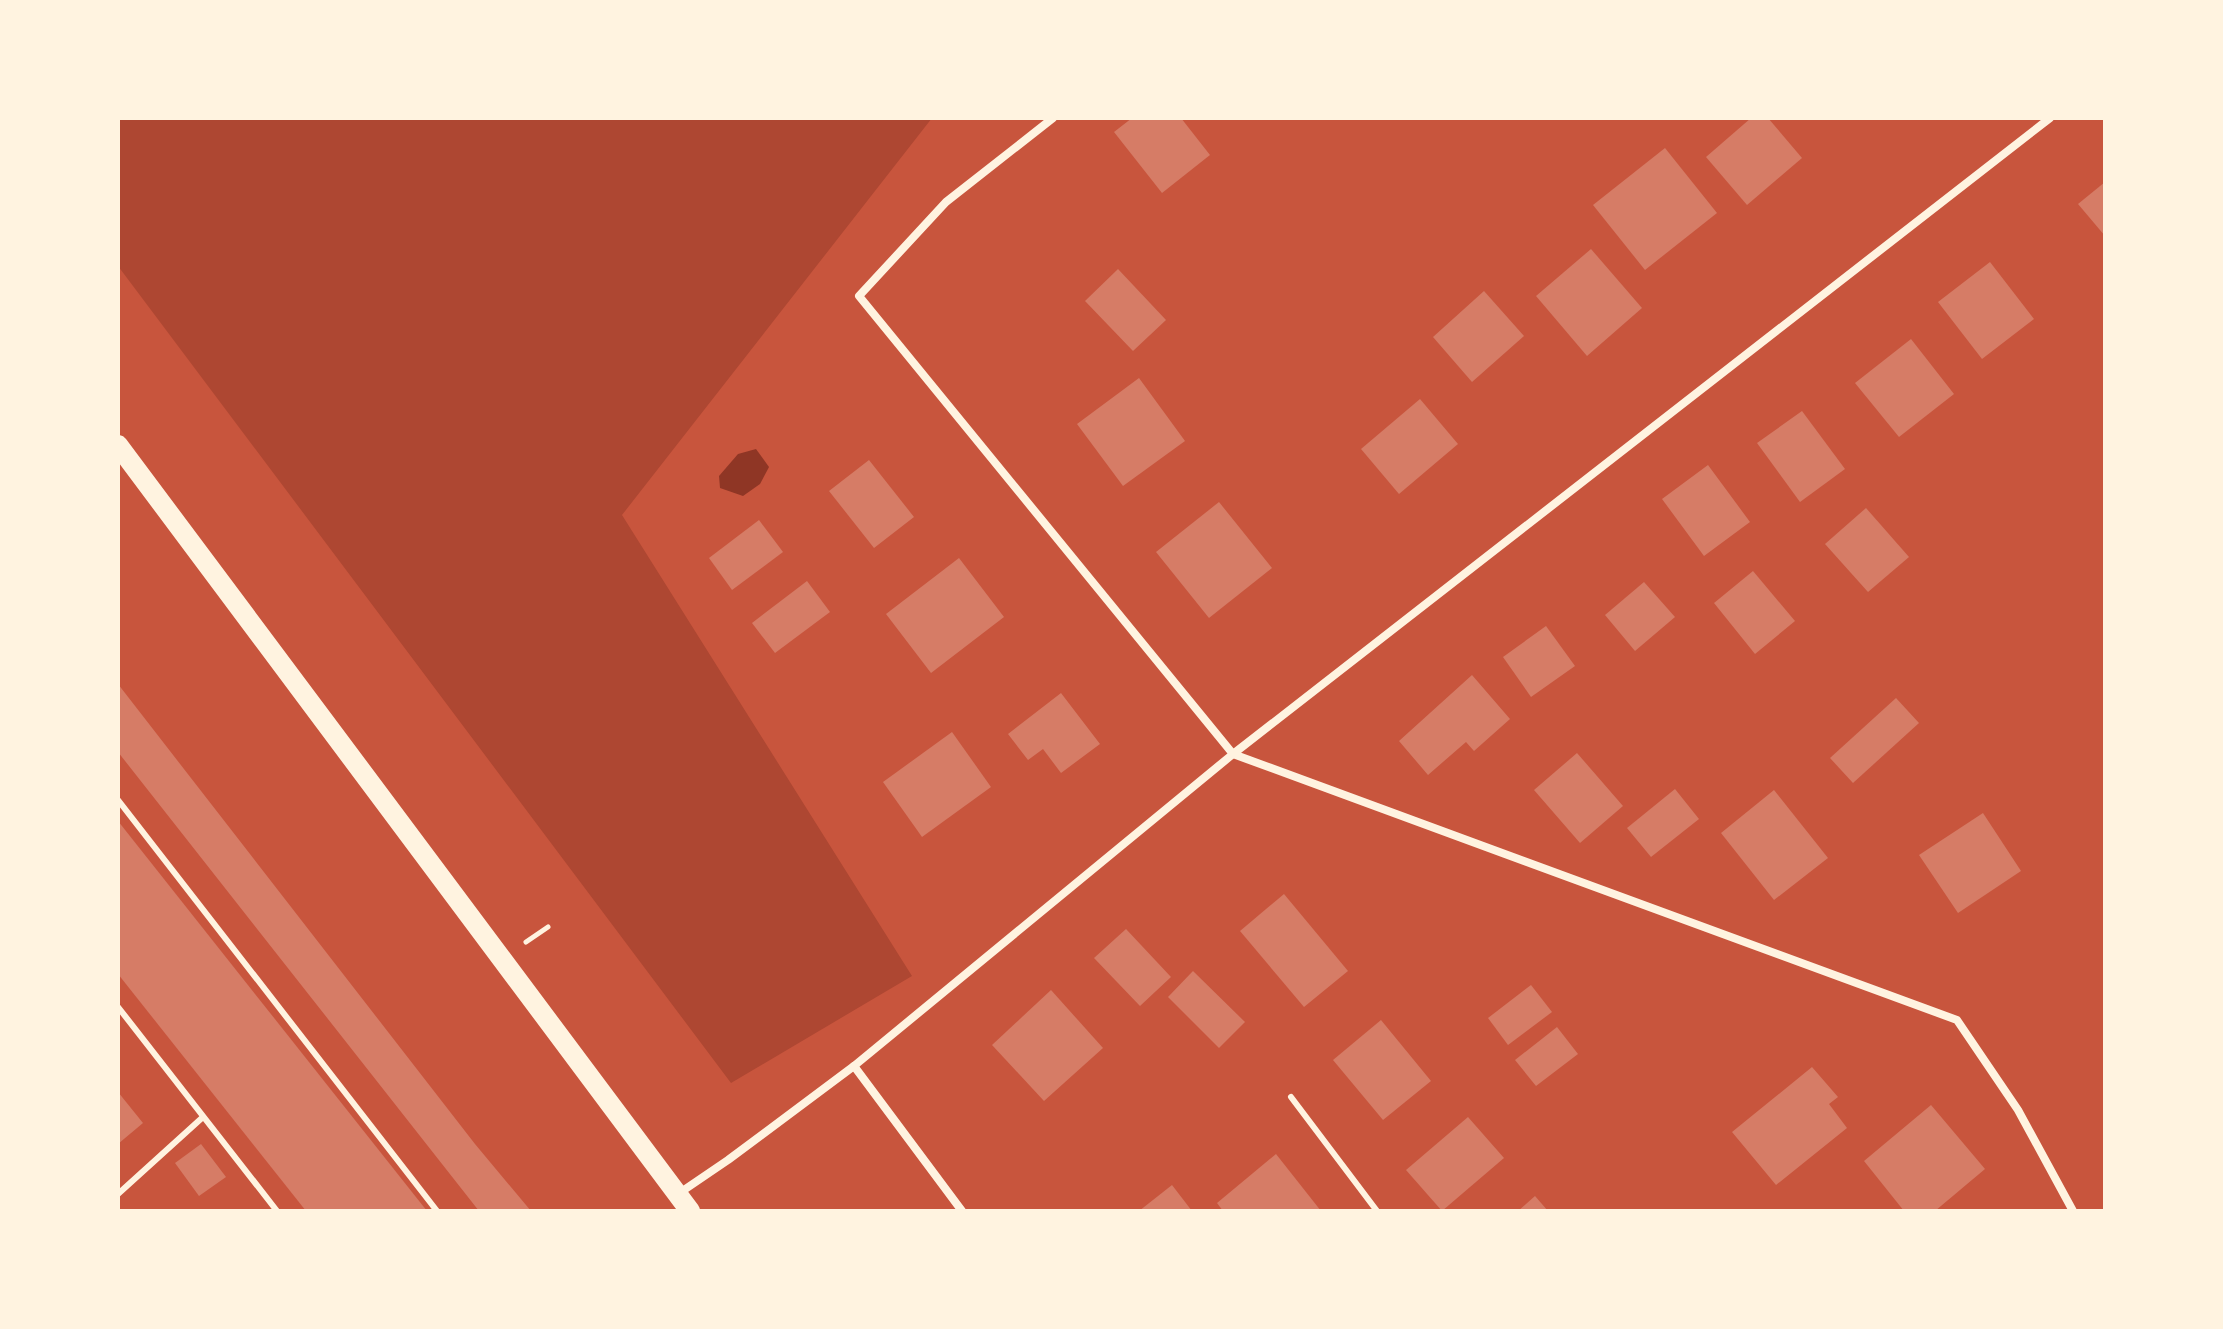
<svg xmlns="http://www.w3.org/2000/svg" width="2223" height="1329" font-family="Lato,sans-serif">
<rect width="100%" height="100%" fill="#c8553d"/>
<!-- green -->
<polygon fill="#ae4732" points="118,118 932,118 622,515 912,976 731,1083 118,266"/>
<!-- water -->
<polygon fill="#8f3625" points="756,449 769,467 760,484 743,496 720,488 719,476 738,454"/>
<!-- building -->
<g fill="#d67c66">
<polygon points="1132,118 1181,118 1210,155 1162,193 1114,132"/>
<polygon points="1751,118 1768,118 1802,158 1747,205 1706,157"/>
<polygon points="1665,148 1717,213 1645,270 1593,205"/>
<polygon points="2105,182 2105,236 2078,204"/>
<polygon points="1591,249 1642,308 1587,356 1536,296"/>
<polygon points="1990,262 2034,319 1982,359 1938,302"/>
<polygon points="1118,269 1166,320 1133,351 1085,301"/>
<polygon points="1484,291 1524,336 1472,382 1433,337"/>
<polygon points="1911,339 1954,394 1899,437 1855,383"/>
<polygon points="1139,378 1185,441 1123,486 1077,424"/>
<polygon points="1420,399 1458,444 1399,494 1361,449"/>
<polygon points="1802,411 1845,469 1800,502 1757,443"/>
<polygon points="869,460 914,517 874,548 829,491"/>
<polygon points="1708,465 1750,522 1704,556 1662,499"/>
<polygon points="1219,502 1272,568 1209,618 1156,552"/>
<polygon points="1866,508 1909,557 1868,592 1825,544"/>
<polygon points="759,520 783,552 732,590 709,558"/>
<polygon points="959,558 1004,617 931,673 886,614"/>
<polygon points="1753,571 1795,621 1755,654 1714,603"/>
<polygon points="807,581 830,612 775,653 752,623"/>
<polygon points="1644,582 1675,617 1635,651 1605,615"/>
<polygon points="1546,626 1575,666 1531,697 1503,657"/>
<polygon points="1472,675 1510,719 1474,751 1466,742 1428,775 1399,741"/>
<polygon points="118,684 475,1144 531,1211 479,1211 118,752"/>
<polygon points="1061,693 1100,744 1061,773 1043,749 1028,760 1008,734"/>
<polygon points="1896,698 1919,723 1853,783 1830,758"/>
<polygon points="952,732 991,787 922,837 883,782"/>
<polygon points="1577,753 1623,806 1580,843 1534,790"/>
<polygon points="1675,789 1699,819 1651,857 1627,828"/>
<polygon points="1774,790 1828,858 1774,900 1721,833"/>
<polygon points="1983,813 2021,871 1958,913 1919,855"/>
<polygon points="118,821 427,1211 306,1211 118,974"/>
<polygon points="1284,894 1348,971 1304,1007 1240,931"/>
<polygon points="1126,929 1171,977 1140,1006 1094,958"/>
<polygon points="1193,971 1245,1022 1219,1048 1168,997"/>
<polygon points="1531,985 1552,1012 1508,1045 1488,1018"/>
<polygon points="1051,990 1103,1048 1044,1101 992,1045"/>
<polygon points="1381,1020 1431,1081 1383,1120 1333,1060"/>
<polygon points="1557,1027 1578,1054 1536,1086 1515,1060"/>
<polygon points="1812,1067 1838,1097 1829,1104 1847,1128 1776,1185 1732,1132"/>
<polygon points="118,1092 143,1123 118,1144"/>
<polygon points="1931,1105 1985,1169 1935,1211 1904,1211 1864,1161"/>
<polygon points="1468,1117 1504,1158 1442,1211 1406,1170"/>
<polygon points="201,1144 226,1177 199,1196 175,1163"/>
<polygon points="1276,1154 1321,1211 1223,1211 1217,1203"/>
<polygon points="1172,1185 1192,1211 1139,1211"/>
<polygon points="1535,1196 1548,1211 1518,1211"/>
</g>
<g fill="none" stroke-linecap="round" stroke-linejoin="round">
<!-- path -->
<polyline stroke="#fff3e0" stroke-width="5" points="526,942 548,927"/>
<!-- service -->
<g stroke="#fff3e0" stroke-width="6">
<polyline points="118,800 437,1211"/>
<polyline points="118,1007 277,1211"/>
<polyline points="1291,1097 1377,1211"/>
<polyline points="118,1194 203,1117"/>
</g>
<!-- minor -->
<g stroke="#fff3e0" stroke-width="8">
<polyline points="1053,118 946,202 859,296 1233,754 1957,1020 2018,1110 2073,1211"/>
<polyline points="854,1066 962,1211"/>
<polyline points="678,1194 728,1160 854,1066 1233,754 2050,118"/>
</g>
<!-- primary -->
<polyline stroke="#fff3e0" stroke-width="20" points="118,445 690,1211"/>
</g>
<!-- border -->
<rect width="2223" height="1329" fill="none" stroke="#fff3e0" stroke-width="240"/>
</svg>
